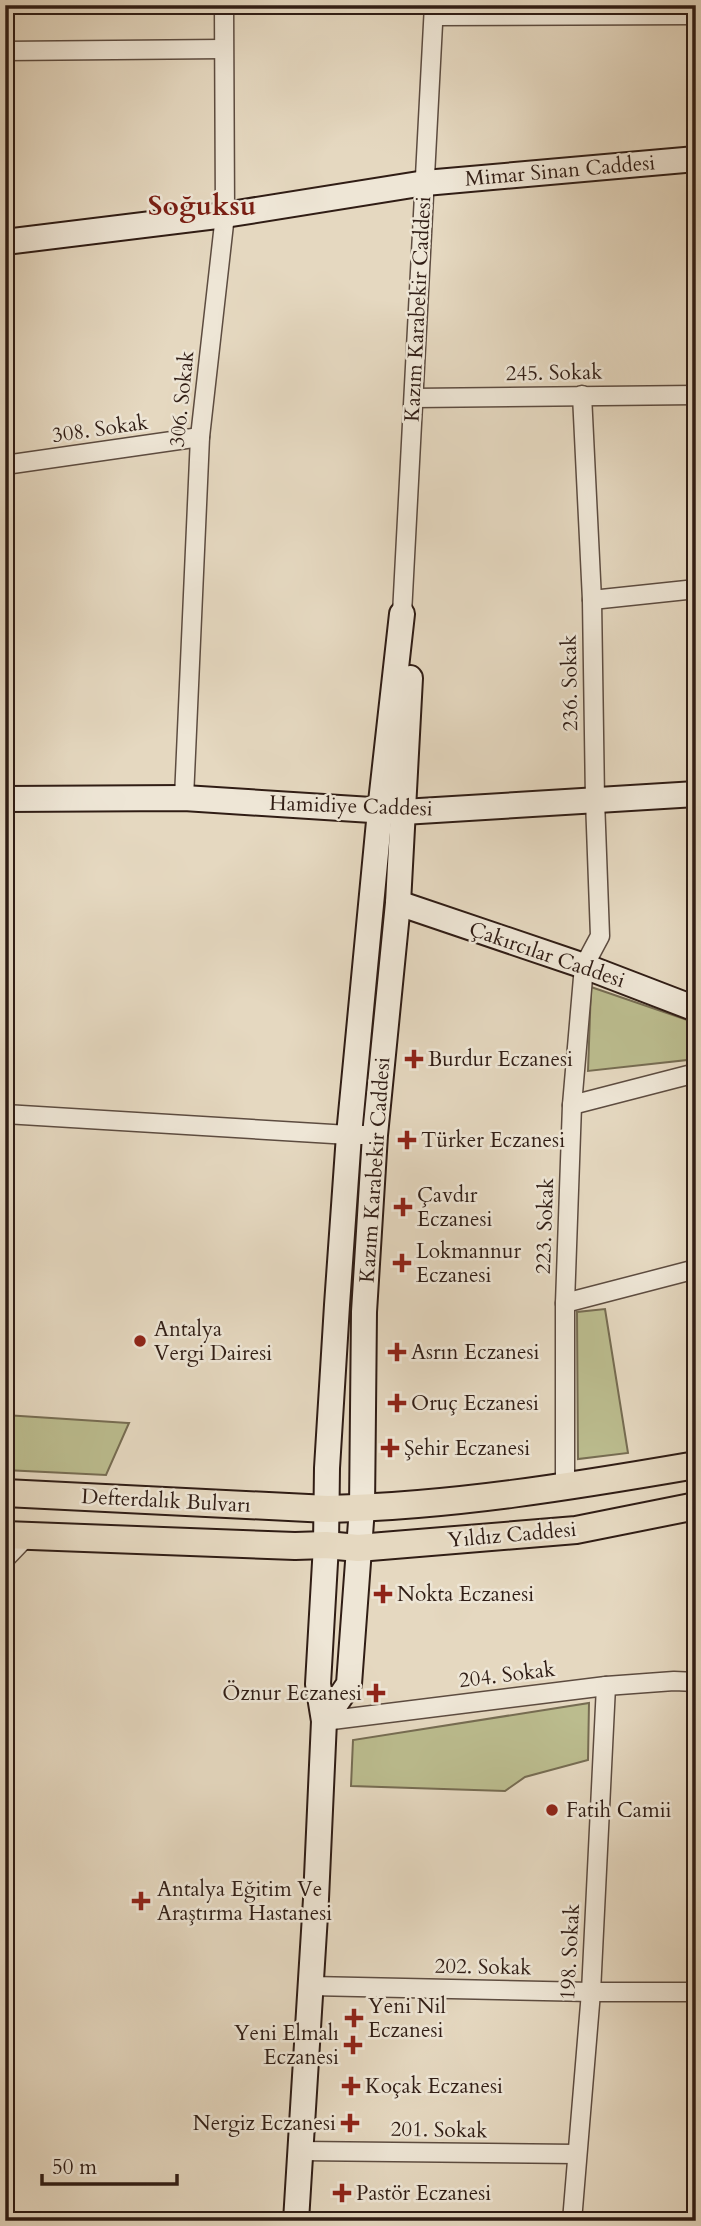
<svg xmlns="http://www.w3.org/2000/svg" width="701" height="2226" font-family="Cardo,serif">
<rect width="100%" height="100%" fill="#e5d8c0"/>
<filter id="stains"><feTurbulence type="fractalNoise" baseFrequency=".00286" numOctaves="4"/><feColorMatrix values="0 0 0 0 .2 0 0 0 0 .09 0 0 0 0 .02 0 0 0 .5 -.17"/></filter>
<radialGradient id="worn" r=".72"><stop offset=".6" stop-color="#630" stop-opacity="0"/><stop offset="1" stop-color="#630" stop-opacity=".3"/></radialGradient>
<!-- green -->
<g fill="#bbbc8e" stroke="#766c52" stroke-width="2">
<polygon points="591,987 696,1023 696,1059 588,1071"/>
<polygon points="605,1309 628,1453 578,1459 577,1312"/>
<polygon points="5,1415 128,1423 129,1423 106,1475 5,1470"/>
<polygon points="589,1703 588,1760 525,1777 505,1791 351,1786 353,1740"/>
</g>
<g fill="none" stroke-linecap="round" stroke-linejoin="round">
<!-- street casing -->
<g stroke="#5d4c40" stroke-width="21">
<g id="street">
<polyline points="434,16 696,15"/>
<polyline points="5,51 223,49"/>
<polyline points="414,398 696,395"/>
<polyline points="5,465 200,437"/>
<polyline points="592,600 696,589"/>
<polyline points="402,614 434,5"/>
<polyline points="184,798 200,437 225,215 224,5"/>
<polyline points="572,1105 696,1073"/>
<polyline points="5,1114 349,1135 375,1135"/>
<polyline points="565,1303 696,1269"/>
<polyline points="565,1488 565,1303 572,1105 584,966 600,936 595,800 592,600 582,395"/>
<polyline points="5,1559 27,1536"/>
<polyline points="324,1721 606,1686 674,1681 696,1682"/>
<polyline points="311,1986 591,1992 696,1992"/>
<polyline points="301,2151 576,2154"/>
<polyline points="572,2221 591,1992 606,1686"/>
</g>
</g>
<!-- secondary casing -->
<g stroke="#301d15" stroke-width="28">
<g id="secondary">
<polyline points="5,242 225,215 425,183 696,159"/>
<polyline points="5,799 184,798 403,812 696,794"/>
<polyline points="398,903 584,966 696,1009"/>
<polyline points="324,1721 349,1684 362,1508 364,1312 375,1135 398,903 410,678"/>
<polyline points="296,2221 316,1899 324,1721 318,1684 326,1545 327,1468 337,1305 349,1135 380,811 402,614"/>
</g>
</g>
<!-- primary casing -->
<g stroke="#301d15" stroke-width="30">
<g id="primary">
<path d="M5,1493L328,1509C452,1506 574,1486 696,1465"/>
<polyline points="5,1535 295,1546 326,1545 358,1548 576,1530 696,1506"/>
</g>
</g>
<!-- street -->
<use href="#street" stroke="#eee6d6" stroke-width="18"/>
<!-- secondary -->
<use href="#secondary" stroke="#eee6d6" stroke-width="24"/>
<!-- primary -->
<use href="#primary" stroke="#e5d8c0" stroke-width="26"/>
</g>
<!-- markers -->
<g fill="#8f2418" stroke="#eee6d6" stroke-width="2.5">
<path d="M410.5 1048.5h7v7h7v7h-7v7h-7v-7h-7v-7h7z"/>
<path d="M403.5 1129.5h7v7h7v7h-7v7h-7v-7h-7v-7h7z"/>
<path d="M399.5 1196.5h7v7h7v7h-7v7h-7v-7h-7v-7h7z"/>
<path d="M398.5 1252.5h7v7h7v7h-7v7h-7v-7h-7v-7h7z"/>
<circle cx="140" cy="1341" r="7"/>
<path d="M393.5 1341.5h7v7h7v7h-7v7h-7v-7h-7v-7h7z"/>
<path d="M393.5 1392.5h7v7h7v7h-7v7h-7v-7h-7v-7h7z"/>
<path d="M386.5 1437.5h7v7h7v7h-7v7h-7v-7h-7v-7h7z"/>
<path d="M379.5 1583.5h7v7h7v7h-7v7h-7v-7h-7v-7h7z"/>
<path d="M372.5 1682.5h7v7h7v7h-7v7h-7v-7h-7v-7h7z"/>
<circle cx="552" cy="1810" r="7"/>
<path d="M137.5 1890.5h7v7h7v7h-7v7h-7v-7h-7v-7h7z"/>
<path d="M350.5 2007.5h7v7h7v7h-7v7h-7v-7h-7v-7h7z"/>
<path d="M349.5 2034.5h7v7h7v7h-7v7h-7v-7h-7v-7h7z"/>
<path d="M347.5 2075.5h7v7h7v7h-7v7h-7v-7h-7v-7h7z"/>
<path d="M346.5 2112.5h7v7h7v7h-7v7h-7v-7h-7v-7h7z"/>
<path d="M338.5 2182.5h7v7h7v7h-7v7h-7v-7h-7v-7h7z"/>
</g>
<g text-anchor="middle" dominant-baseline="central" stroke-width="5" stroke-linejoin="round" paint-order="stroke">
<!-- street labels -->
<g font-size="21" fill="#301d15" stroke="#eee6d6">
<text transform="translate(560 171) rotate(-5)">Mimar Sinan Caddesi</text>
<text transform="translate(418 309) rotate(-87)">Kazım Karabekir Caddesi</text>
<text transform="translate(554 373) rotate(-1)">245. Sokak</text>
<text transform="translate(182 399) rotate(-84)">306. Sokak</text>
<text transform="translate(100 429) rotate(-8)">308. Sokak</text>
<text transform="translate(570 683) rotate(-91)">236. Sokak</text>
<text transform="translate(351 806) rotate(2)">Hamidiye Caddesi</text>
<text transform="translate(547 955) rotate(19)">Çakırcılar Caddesi</text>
<text transform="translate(375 1170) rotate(-86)">Kazım Karabekir Caddesi</text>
<text transform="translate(545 1226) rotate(-88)">223. Sokak</text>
<text transform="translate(166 1501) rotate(3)">Defterdalık Bulvarı</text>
<text transform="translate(512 1535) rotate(-5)">Yıldız Caddesi</text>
<text transform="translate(507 1675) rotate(-7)">204. Sokak</text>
<text transform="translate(570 1952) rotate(-87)">198. Sokak</text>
<text transform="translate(483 1967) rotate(1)">202. Sokak</text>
<text transform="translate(439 2130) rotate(1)">201. Sokak</text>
</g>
<!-- poi labels -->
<g font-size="21" fill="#301d15" stroke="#eee6d6" text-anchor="start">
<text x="428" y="1059">Burdur Eczanesi</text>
<text x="421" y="1140">Türker Eczanesi</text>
<text x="417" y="1195">Çavdır<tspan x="417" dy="24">Eczanesi</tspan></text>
<text x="416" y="1251">Lokmannur<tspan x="416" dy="24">Eczanesi</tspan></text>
<text x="154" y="1329">Antalya<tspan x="154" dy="24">Vergi Dairesi</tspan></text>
<text x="411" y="1352">Asrın Eczanesi</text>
<text x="411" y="1403">Oruç Eczanesi</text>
<text x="404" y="1448">Şehir Eczanesi</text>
<text x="397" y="1594">Nokta Eczanesi</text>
<text x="362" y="1693" text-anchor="end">Öznur Eczanesi</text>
<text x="566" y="1810">Fatih Camii</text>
<text x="157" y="1889">Antalya Eğitim Ve<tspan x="157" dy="24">Araştırma Hastanesi</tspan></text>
<text x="368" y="2006">Yeni Nil<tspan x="368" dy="24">Eczanesi</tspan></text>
<text x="339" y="2033" text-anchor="end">Yeni Elmalı<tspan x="339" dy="24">Eczanesi</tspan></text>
<text x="365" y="2086">Koçak Eczanesi</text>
<text x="336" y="2123" text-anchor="end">Nergiz Eczanesi</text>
<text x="356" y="2193">Pastör Eczanesi</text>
</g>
<!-- district labels -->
<g font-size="28" font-weight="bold" fill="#7a1f14" stroke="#eee6d6">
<text x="202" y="206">Soğuksu</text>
</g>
</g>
<!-- margin -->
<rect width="701" height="2226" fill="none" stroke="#e5d8c0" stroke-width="28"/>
<rect x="7" y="7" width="687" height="2212" fill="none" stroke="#301d15" stroke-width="3.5"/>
<rect x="14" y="14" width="673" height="2198" fill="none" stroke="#301d15" stroke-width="2"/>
<!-- scale -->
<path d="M42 2174v10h135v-10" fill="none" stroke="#301d15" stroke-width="3.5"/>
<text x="52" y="2174" font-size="21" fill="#301d15" stroke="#eee6d6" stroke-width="5" paint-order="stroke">50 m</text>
<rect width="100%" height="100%" filter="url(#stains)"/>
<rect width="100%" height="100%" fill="url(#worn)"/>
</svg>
